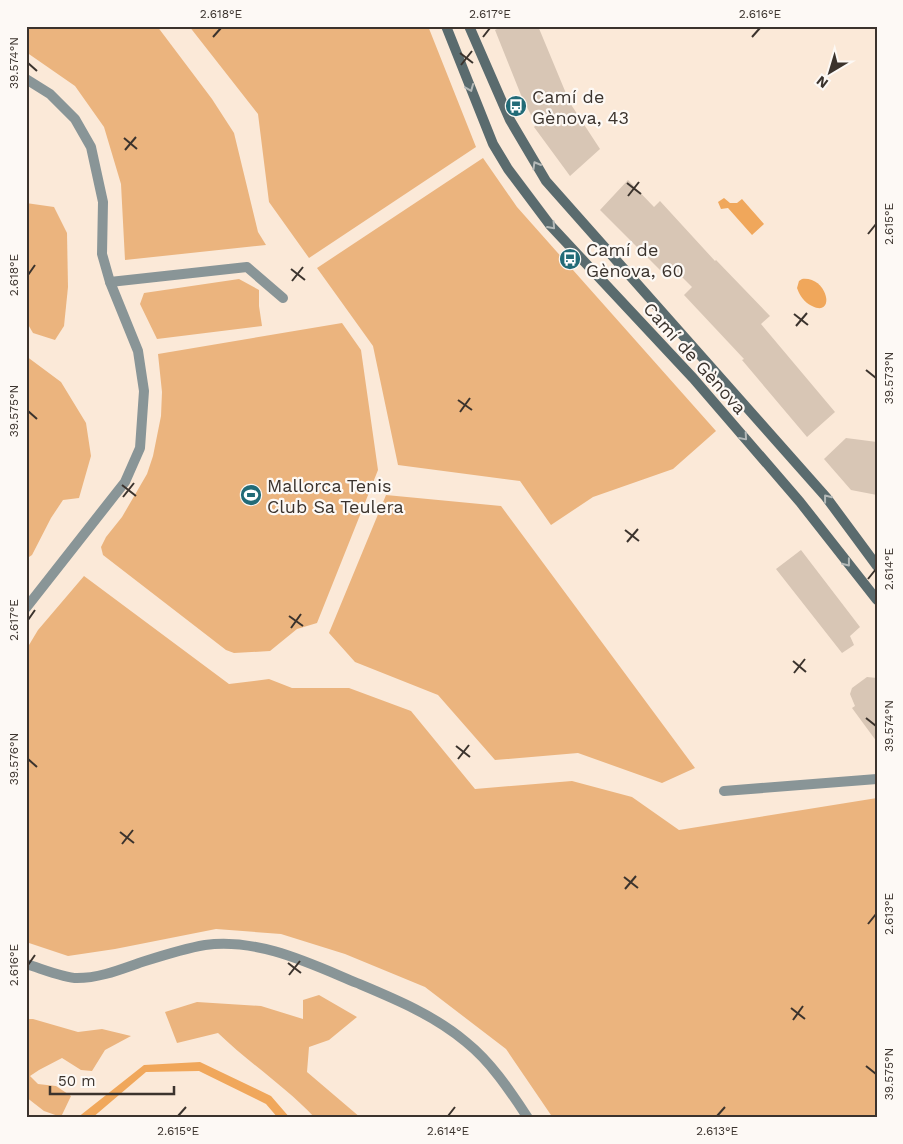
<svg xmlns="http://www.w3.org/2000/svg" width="903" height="1144" font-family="'Work Sans',sans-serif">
<rect width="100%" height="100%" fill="#fbe9d8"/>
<!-- green -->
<g fill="#ebb47e">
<polygon points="26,26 157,26 212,99 234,133 258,232 266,245 125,260 121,184 104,127 75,86 26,52"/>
<polygon points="189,26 428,26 476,147 309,258 269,202 258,114"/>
<polygon points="483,158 517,207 716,431 673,469 593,497 551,525 520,481 398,465 373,346 317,268"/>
<polygon points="26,203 54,207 67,233 68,287 64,326 55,340 33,333 26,321"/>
<polygon points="239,279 259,290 259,306 262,326 157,339 140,304 144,293"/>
<polygon points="342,323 361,350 378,470 317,623 297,629 270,651 234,653 226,650 103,555 101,547 106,537 122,517 147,474 153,456 161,416 162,392 158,354"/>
<polygon points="26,356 61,382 86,423 91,456 79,498 63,500 51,518 32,555 26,559"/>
<polygon points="386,495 501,506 695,768 662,783 578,753 495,760 438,695 355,662 329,633"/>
<polygon points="84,576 229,684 269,679 292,688 349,688 411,711 475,789 572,781 632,797 679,830 877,798 877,1118 553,1118 506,1049 425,987 345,954 281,934 216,929 115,949 68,956 26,942 26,650 38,630"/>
<path d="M319,995L357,1017L329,1040L309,1047L307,1072L361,1118H315C285,1086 249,1063 218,1033L177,1043L165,1012L197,1002L261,1006L303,1019V1000Z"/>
<polygon points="26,1019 33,1019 78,1032 102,1029 131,1036 105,1050 92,1071 81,1070 62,1058 39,1070 30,1076 38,1084 56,1086 71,1096 61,1117 44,1111 26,1097"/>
</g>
<!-- water -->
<g fill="#f0a75b">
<polygon points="724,198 730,203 737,203 742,199 764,224 752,235 728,208 721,209 718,202"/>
<path d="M802,279C828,276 836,318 812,306C804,302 800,296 797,288L799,281Z"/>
<polygon points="200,1062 271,1096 290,1118 278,1118 266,1104 199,1071 146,1072 92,1118 77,1118 144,1065"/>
</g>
<!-- building -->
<g fill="#d8c6b5">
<polygon points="503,26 538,26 570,103 600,149 570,176 534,127 536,125 521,95 495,30"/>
<polygon points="628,180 654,207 660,201 715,261 716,260 770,316 761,324 835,412 807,437 742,360 744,359 684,295 692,287 675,270 665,275 600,210"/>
<polygon points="846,438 877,442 877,495 851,490 824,459"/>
<polygon points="801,550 860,627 850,636 854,645 842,653 776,569"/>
<polygon points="867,677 877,678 877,742 852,708 855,706 850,694 852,688"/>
</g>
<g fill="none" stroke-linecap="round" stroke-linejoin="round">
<!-- street -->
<g stroke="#899597" stroke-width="10">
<polyline points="26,79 50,94 75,119 91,147 103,202 102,254 110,282 138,351 144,391 140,448 125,482 26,608"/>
<polyline points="110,282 247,267 283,298"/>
<polyline points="724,791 877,779"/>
<path d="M26,964C40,968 64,978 77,978C99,978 119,970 139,963C161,956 182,949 205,945C259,938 309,963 357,983C395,999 434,1015 466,1042C492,1063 510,1091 528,1118"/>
</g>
<!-- secondary -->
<g stroke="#5a6b6e" stroke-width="10">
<polyline points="446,26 493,144 508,169 550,225 693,378 800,502 877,600"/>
<polyline points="469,26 510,120 546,181 826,497 877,566"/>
</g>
</g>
<!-- one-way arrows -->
<defs><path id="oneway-chevron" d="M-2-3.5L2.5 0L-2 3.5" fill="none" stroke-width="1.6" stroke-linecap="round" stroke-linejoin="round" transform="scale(1.25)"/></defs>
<g stroke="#b4b9b8">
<use href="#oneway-chevron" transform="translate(470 88) rotate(68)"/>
<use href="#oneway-chevron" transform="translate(536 165) rotate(-120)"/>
<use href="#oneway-chevron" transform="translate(552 226) rotate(48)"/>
<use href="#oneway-chevron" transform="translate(744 437) rotate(49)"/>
<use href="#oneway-chevron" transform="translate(827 498) rotate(-128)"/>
<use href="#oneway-chevron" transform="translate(847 563) rotate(52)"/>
</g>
<!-- ticks -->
<path fill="none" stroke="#3b332d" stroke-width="2" d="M213,37L221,28M483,37L490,28M752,37L760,28M460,53L473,63M28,63L37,71M461,65L472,51M124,138L137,149M125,150L136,137M627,183L641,194M628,196L639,182M868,234L876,224M291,269L305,280M28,275L35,265M292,281L303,267M794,314L808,325M796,326L807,313M866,370L876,378M458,400L472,410M28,411L37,419M460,412L470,398M122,485L136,496M123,497L134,483M625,530L639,541M627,542L638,529M868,579L876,569M289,616L303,626M28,620L35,610M291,628L301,614M793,661L806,672M794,673L805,659M866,718L876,726M456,746L470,757M28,759L37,767M458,759L469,745M120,832L134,843M122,844L133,830M624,877L638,888M625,889L636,876M868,924L876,914M288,963L301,973M28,965L35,955M289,975L300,961M791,1008L805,1019M793,1020L803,1006M866,1066L876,1074M178,1116L186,1107M448,1116L455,1107M717,1116L725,1107"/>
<!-- icons -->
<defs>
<g id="bus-disc" transform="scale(1.125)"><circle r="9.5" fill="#226b77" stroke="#fdf9f5"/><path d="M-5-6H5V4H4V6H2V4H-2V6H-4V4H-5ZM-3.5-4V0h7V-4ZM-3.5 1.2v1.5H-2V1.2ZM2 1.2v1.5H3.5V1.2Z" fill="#fff"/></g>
<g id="stadium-disc" transform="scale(1.125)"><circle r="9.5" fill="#226b77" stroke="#fdf9f5"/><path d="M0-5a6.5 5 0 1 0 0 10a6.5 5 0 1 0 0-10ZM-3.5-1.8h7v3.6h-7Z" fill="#fff"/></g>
</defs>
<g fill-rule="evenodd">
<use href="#bus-disc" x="516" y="106"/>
<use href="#bus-disc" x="570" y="259"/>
<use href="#stadium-disc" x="251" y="495"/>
</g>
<g text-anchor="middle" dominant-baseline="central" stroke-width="4.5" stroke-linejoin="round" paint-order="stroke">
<!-- poi labels -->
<g font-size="18" fill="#3b332d" stroke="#fdf9f5" text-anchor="start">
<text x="532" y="96">Camí de<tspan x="532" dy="21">Gènova, 43</tspan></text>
<text x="586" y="249">Camí de<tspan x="586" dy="21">Gènova, 60</tspan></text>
<text x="267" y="485">Mallorca Tenis<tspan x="267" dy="21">Club Sa Teulera</tspan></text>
</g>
<!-- street labels -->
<g font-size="18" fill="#3b332d" stroke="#fdf9f5">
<text transform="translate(695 358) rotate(48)">Camí de Gènova</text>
</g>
</g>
<!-- border -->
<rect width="903" height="1144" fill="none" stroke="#fdf9f5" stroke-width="55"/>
<!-- north arrow -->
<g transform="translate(830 72) rotate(218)" stroke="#fdf9f5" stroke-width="4" paint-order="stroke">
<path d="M0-4L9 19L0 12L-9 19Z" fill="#3b332d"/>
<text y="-8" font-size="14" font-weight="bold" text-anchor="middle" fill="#3b332d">N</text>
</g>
<!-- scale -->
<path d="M50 1086v8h124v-8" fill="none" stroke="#3b332d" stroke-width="2.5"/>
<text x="58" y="1086" font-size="15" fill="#3b332d" stroke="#fdf9f5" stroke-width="4" paint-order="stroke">50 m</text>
<rect x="28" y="28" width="848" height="1088" fill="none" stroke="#3b332d" stroke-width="2"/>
<g font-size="12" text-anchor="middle" fill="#3b332d">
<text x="221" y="18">2.618°E</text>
<text x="490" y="18">2.617°E</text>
<text x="760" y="18">2.616°E</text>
<text transform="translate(14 63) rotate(-90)" y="4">39.574°N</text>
<text transform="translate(889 224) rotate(-90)" y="4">2.615°E</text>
<text transform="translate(14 275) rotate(-90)" y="4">2.618°E</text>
<text transform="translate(889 378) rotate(-90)" y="4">39.573°N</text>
<text transform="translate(14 411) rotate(-90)" y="4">39.575°N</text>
<text transform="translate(889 569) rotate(-90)" y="4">2.614°E</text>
<text transform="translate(14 620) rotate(-90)" y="4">2.617°E</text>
<text transform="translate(889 726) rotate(-90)" y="4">39.574°N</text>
<text transform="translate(14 759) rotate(-90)" y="4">39.576°N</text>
<text transform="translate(889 914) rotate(-90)" y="4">2.613°E</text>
<text transform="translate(14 965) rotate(-90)" y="4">2.616°E</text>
<text transform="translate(889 1074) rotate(-90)" y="4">39.575°N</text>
<text x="178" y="1135">2.615°E</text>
<text x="448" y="1135">2.614°E</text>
<text x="717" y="1135">2.613°E</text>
</g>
</svg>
